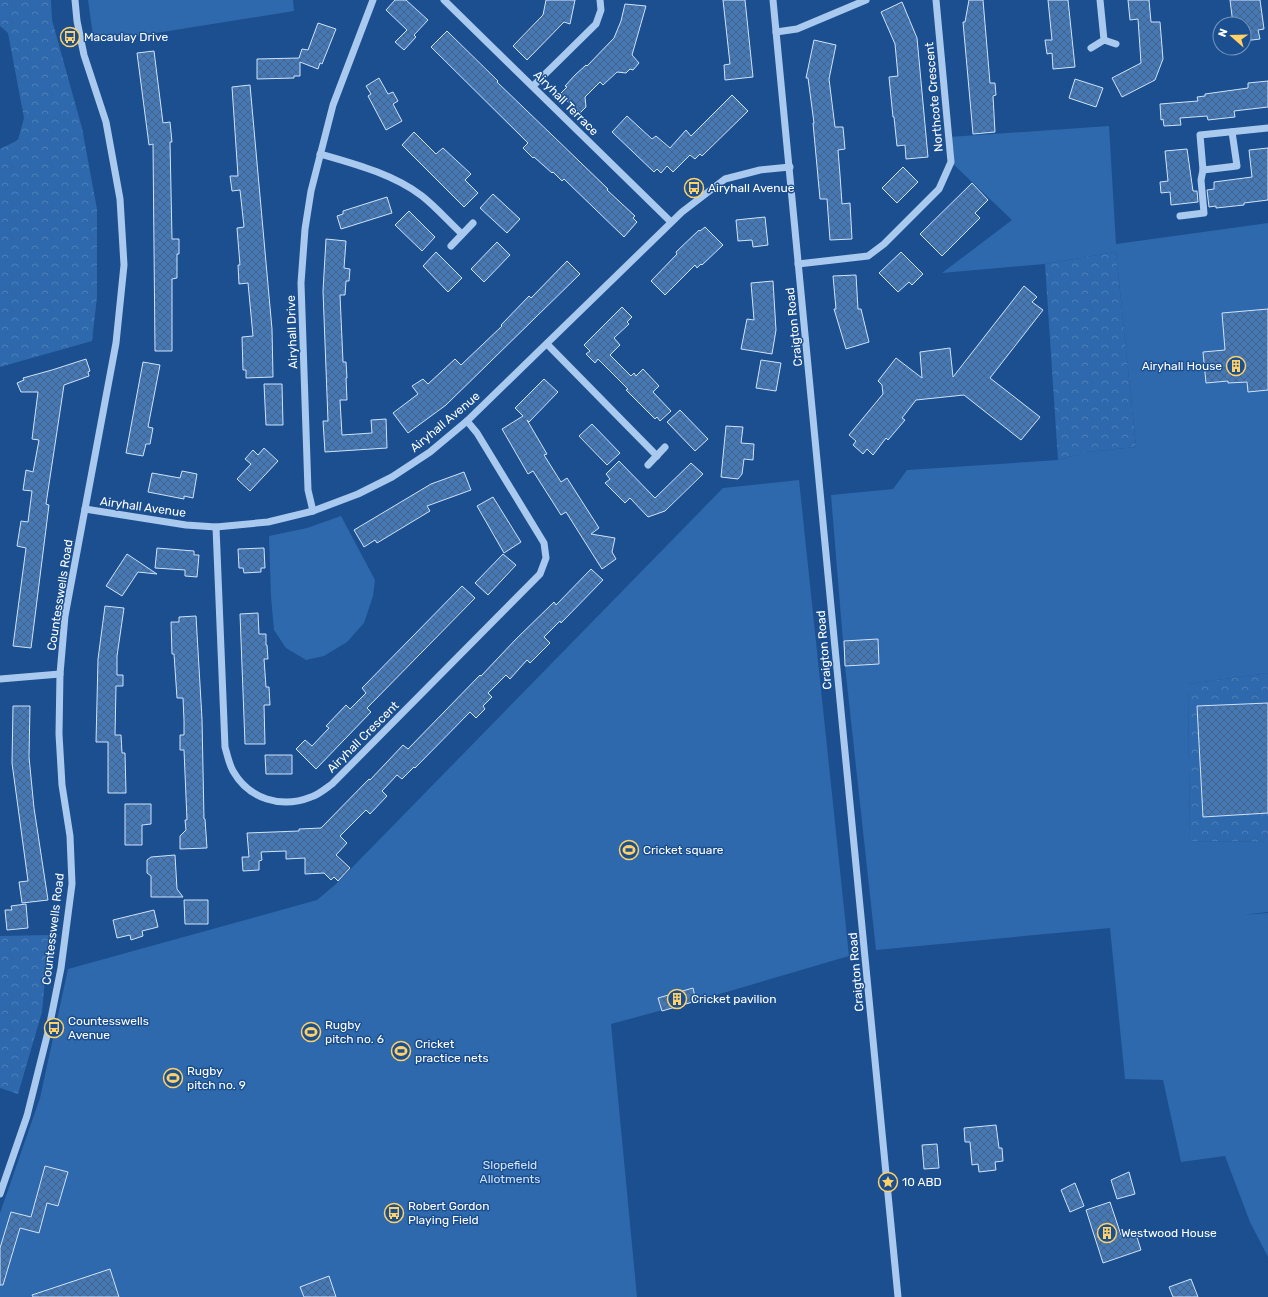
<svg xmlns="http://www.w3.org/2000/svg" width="1268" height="1297" font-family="Rubik,sans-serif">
<defs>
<pattern id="forest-crowns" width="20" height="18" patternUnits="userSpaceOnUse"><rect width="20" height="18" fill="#2e69ad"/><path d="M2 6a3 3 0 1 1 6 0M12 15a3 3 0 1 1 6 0" fill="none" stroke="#4d80b9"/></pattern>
<pattern id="building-cross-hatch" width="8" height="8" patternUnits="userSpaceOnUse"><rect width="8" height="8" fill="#4478b7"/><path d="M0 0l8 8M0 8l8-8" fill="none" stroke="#486282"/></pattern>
</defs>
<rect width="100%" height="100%" fill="#1b4f8f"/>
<!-- green -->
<g fill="#2e69ad">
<polygon points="88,0 293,0 294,11 94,43"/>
<polygon points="1109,126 1116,244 1268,223 1268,673 1188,684 1190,841 1268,842 1268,912 1243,915 1268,913 1268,1257 1250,1222 1225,1156 1181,1162 1163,1080 1125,1079 1110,928 876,950 845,666 831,495 893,489 907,470 1058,460 1088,452 1136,447 1116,252 1045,264 942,273 1012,220 951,162 949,137"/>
<polygon points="799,480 849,956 696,1001 611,1024 637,1297 0,1297 0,1213 40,1098 68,969 317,900 336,884 723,488"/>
<polygon points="341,516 375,580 373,596 364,623 347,642 324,656 306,660 286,648 274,630 271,597 269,536 307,528"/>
</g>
<!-- forest -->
<g fill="url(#forest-crowns)">
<polygon points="0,0 51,0 52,20 82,128 97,209 97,297 92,341 0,367 0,149 18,140 24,118 8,33 0,26"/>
<polygon points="1116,252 1136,447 1088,452 1058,460 1045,264"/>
<polygon points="1268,673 1268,842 1190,841 1188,684"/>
<polygon points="49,935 42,1012 18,1094 0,1088 0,936"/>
</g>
<!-- building -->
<g fill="url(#building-cross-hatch)" stroke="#cfe3fa">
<polygon points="395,0 406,0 428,20 414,35 416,37 404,50 395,42 407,30 386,10"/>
<polygon points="546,0 575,0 570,24 564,22 527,60 513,46 543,15"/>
<polygon points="723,0 745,0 753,77 725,80 724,65 730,64"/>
<polygon points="969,0 983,0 990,83 995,83 996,95 993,96 995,132 973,134 963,22 965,22"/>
<polygon points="1048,0 1068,0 1075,67 1053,69 1052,53 1047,54 1045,40 1052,40"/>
<polygon points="1128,0 1149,0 1151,22 1160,22 1163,59 1155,80 1122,97 1112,78 1141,63 1138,19 1130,20"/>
<polygon points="1230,0 1260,0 1264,29 1258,30 1260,39 1244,41 1244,24 1233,24"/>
<polygon points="902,2 917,38 928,157 906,159 905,145 897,146 894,117 893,117 889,77 898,76 895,44 881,12"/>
<polygon points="625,4 646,6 632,55 639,63 633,70 630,69 626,73 617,72 603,85 600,82 585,97 586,107 580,113 560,94 567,87 565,86 575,75 586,65 587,66 614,38 621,21"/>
<polygon points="318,23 336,29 322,64 320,63 318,69 300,62 300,76 294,76 294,78 257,79 257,59 299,58 302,49 308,50"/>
<polygon points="447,31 498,81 497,82 608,189 607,190 635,216 633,218 637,222 624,237 564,179 562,181 553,172 552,173 534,157 533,158 523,148 528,143 431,47"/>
<polygon points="814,40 836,45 829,79 835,127 843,127 845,149 838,150 840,175 842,204 850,203 852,239 830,240 827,199 820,199 813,123 814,123 808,78 806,78"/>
<polygon points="154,51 163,123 170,122 172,142 170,142 172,239 179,239 179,254 177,254 177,278 172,279 172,351 155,351 153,144 149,145 137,53"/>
<polygon points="379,78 388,94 393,92 398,101 393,104 402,121 386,130 368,96 371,94 366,86"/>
<polygon points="1075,79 1103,88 1096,107 1069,98"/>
<polygon points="1268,81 1268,107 1234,111 1235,117 1208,120 1207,116 1180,118 1181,125 1164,126 1163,119 1161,120 1160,104 1198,101 1197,97 1205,96 1205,94 1248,88 1248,83"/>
<polygon points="250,85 272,329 273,377 246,378 246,370 243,370 242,337 253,336 248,283 239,284 238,265 240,265 237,228 244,227 240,190 232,191 230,176 238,176 232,87"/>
<polygon points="732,95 748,111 702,156 700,154 695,159 690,155 673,172 667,166 661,173 657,169 654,172 612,132 627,116 652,139 656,136 670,148 686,130 691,136"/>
<polygon points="414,132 436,154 443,148 471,174 465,180 478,193 464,207 402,145"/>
<polygon points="1268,148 1268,200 1244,203 1244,205 1216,208 1216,206 1209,207 1207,190 1214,189 1214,182 1252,177 1249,150"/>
<polygon points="1187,149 1193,191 1197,191 1198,202 1171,205 1170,192 1161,193 1160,182 1168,181 1165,151"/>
<polygon points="903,167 918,182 897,203 882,188"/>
<polygon points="972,183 988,200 975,213 980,218 942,256 920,234"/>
<polygon points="493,194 520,219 507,233 480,208"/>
<polygon points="387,197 392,213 341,229 337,216 343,214 343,211"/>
<polygon points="409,211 435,237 422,251 395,225"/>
<polygon points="765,217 768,245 753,247 752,240 738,241 736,220"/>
<polygon points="705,227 723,245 702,265 701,264 697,268 695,265 665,295 651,281 677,254 676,252 699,230 700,231"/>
<polygon points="326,239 346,241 344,268 350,269 349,281 346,281 345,295 340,295 343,362 346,362 347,378 346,378 347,400 340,400 342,435 372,433 371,420 386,419 387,448 325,452 323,421 328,421 323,291"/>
<polygon points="497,242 510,255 484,282 471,269"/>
<polygon points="436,252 462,278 448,292 423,266"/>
<polygon points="901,252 923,274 912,285 909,282 898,292 879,273"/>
<polygon points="567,261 580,274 446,405 408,433 393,413 418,394 412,386 423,379 428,384 455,359 461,365 502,326 501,325 529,296 531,298"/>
<polygon points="856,275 858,309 861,309 869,342 846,349 834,309 836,309 833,276"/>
<polygon points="773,281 776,330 772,354 741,349 747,319 754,320 751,283"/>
<polygon points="1024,286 1037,297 1032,302 1043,310 990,378 1040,417 1021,440 964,395 916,400 902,418 905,420 888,440 886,438 873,455 867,449 863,454 853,445 856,441 849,435 883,394 882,385 878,381 896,358 922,378 920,352 950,348 953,377"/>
<polygon points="622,307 632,317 627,322 629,324 614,338 620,345 610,355 631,376 634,373 636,376 643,369 659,386 653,392 671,411 660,421 657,417 655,419 626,390 628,389 598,359 595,363 586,354 590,351 584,345"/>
<polygon points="1268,309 1268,390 1248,392 1247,382 1228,383 1228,381 1206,383 1203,352 1225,350 1222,313"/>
<polygon points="86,359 90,371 88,372 89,376 64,385 46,504 49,505 31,648 13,646 26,548 17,546 21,521 28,522 32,491 23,490 26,470 33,472 39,440 32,439 38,392 21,392 17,383 24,380 23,378 52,370"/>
<polygon points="761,360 781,363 776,391 756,388"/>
<polygon points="143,362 160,365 148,427 153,428 150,444 146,444 143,456 126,453"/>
<polygon points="544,379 558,392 529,422 527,420 547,454 544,455 561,482 567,478 599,528 591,534 615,538 612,552 616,559 602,569 566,512 561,515 533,471 528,474 502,429 523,416 515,408"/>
<polygon points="264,384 282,384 283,425 266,425"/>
<polygon points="680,410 708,439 695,451 667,422"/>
<polygon points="592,424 620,453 607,465 579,436"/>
<polygon points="726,426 743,427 741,443 754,444 753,460 744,459 742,474 738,479 721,477"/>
<polygon points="264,448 278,461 250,491 237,479 251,464 245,459 253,450 258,455"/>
<polygon points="619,461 655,498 691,463 703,474 665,511 648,517 630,498 625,503 605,483 610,479 606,474"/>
<polygon points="182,471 197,474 193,498 184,496 184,499 148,492 152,473 180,478"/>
<polygon points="464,472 471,490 427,506 430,511 377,543 375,540 364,547 354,530 431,484"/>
<polygon points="493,497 521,542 504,553 477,506"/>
<polygon points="157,548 194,551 194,555 199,555 197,577 185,576 185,570 155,568"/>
<polygon points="264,548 265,568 261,568 261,572 244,573 243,568 239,568 238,549"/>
<polygon points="127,554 157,574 138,572 122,596 106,586"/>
<polygon points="503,554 516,565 488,595 475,583"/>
<polygon points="591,569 603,580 561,623 560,621 544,637 550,643 530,663 527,660 510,679 506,675 488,693 492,697 483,706 485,709 476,718 470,712 415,768 414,767 402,779 397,775 382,791 387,796 370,814 366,810 340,836 347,843 336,855 350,868 338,881 334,877 331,880 324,873 305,874 305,858 286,859 286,851 261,852 262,860 259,861 259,870 243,871 242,857 249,857 247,833 299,831 299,829 321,828 369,779 370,780 403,745 408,749 480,675 481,676 516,639 554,602 556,605"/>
<polygon points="462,586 475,598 367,708 371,712 316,769 296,749 305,740 312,746 329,728 326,726 346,705 350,709 366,693 362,688"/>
<polygon points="105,606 124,608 117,656 117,675 123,675 123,686 116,686 115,735 121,735 122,753 125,753 126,793 108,793 108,742 96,742 98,659"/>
<polygon points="258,613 259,634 266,634 266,645 267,645 268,659 264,659 266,687 269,687 270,705 264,705 265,744 245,744 240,614"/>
<polygon points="196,616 202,719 204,819 205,819 207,848 180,849 180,836 186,830 185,820 187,820 184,750 180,750 180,735 184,735 184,720 183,698 177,698 174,654 172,654 171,622 179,622 179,617"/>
<polygon points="878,639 879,664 845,666 844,641"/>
<polygon points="1268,703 1268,813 1203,817 1197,706"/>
<polygon points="13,706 30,706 29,757 34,808 48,900 22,903 19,882 28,881 12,763"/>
<polygon points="265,755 292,755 292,774 266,774"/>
<polygon points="125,804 151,804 151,824 142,825 142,845 125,845"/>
<polygon points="175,855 177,889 183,897 151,897 151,876 147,873 147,860 151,857"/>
<polygon points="184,900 208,900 208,924 185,924"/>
<polygon points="26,904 28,928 7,930 5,910 12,910 11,906"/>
<polygon points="154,910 158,927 142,931 143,936 131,940 130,935 117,938 113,920"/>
<polygon points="693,988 696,1001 662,1011 658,998"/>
<polygon points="996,1125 999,1148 1002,1148 1003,1161 995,1162 996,1170 979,1172 978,1164 972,1165 970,1142 965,1142 964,1128"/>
<polygon points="937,1144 939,1168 924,1169 922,1145"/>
<polygon points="45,1166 68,1172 58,1206 47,1203 39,1233 20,1228 3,1285 0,1285 0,1248 11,1212 31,1217"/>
<polygon points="1129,1172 1135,1194 1117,1199 1111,1180"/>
<polygon points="1075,1183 1084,1206 1070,1212 1061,1190"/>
<polygon points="1110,1202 1121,1235 1135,1231 1141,1250 1103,1263 1086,1210"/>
<polygon points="110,1269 119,1297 33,1297 32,1295"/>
<polygon points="329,1276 336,1297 304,1297 300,1287"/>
<polygon points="1191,1279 1198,1297 1173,1297 1169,1287"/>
</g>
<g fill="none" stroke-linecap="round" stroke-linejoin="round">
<!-- minor -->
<g stroke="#a9c9ee" stroke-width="7">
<polyline points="444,0 671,222"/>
<path d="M773,0C816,432 854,865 898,1297"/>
<polyline points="776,32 797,29 866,0"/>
<polyline points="1104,40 1116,44"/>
<polyline points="1091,48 1104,40 1100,0"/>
<polyline points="533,86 596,24 601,10 600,0"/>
<path d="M320,154C355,164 393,174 422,196C436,207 449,222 462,234"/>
<polyline points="1203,170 1237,166 1232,132"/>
<polyline points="1180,216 1204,213 1201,180 1203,170 1200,135 1268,128"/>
<polyline points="451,246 473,223"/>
<polyline points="798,264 868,256 884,244 939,189 951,162 936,0"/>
<polyline points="547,344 657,456"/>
<polyline points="648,465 665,447"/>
<polyline points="85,509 186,525 216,527 268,522 313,511 358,494 392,477 430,452 467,421 682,212 725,179 760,170 790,167"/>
<polyline points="313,511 308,490 301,283 305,229 311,191 333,105 373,0"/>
<path d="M216,527L225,747C227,754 229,764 233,771C249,799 281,809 311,797C318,795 325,789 332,784L540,574L546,558L544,543L477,433L467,421"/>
<polyline points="0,679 60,674"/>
<polyline points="0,1194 27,1116 49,1028 61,968 72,884 70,836 62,785 59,734 60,674 65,616 116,343 124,265 120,199 106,122 84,55 77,21 75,0"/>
</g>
</g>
<!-- icons -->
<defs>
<g id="bus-ring" transform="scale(1)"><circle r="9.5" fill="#1b4f8f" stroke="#ffd166" stroke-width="1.5"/><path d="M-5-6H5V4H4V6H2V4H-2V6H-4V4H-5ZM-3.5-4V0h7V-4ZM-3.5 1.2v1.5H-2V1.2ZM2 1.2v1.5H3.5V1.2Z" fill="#ffd166"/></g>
<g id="building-ring" transform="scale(1)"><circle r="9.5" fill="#1b4f8f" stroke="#ffd166" stroke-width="1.5"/><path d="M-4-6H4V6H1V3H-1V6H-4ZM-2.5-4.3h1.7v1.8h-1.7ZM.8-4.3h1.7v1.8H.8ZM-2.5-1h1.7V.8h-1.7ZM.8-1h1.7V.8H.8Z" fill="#ffd166"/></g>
<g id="stadium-ring" transform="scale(1)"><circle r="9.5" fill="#1b4f8f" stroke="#ffd166" stroke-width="1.5"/><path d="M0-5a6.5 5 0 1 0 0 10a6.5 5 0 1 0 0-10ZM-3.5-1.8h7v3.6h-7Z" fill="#ffd166"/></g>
<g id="sight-ring" transform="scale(1)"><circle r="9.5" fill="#1b4f8f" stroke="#ffd166" stroke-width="1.5"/><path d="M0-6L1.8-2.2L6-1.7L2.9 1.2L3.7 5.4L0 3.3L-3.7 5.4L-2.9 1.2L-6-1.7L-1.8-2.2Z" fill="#ffd166"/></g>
</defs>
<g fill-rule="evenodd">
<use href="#bus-ring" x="70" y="37"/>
<use href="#bus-ring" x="694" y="188"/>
<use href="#building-ring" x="1236" y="366"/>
<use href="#stadium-ring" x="629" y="850"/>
<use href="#building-ring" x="677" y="999"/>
<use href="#bus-ring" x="54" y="1028"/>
<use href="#stadium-ring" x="311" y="1032"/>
<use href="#stadium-ring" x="401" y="1051"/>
<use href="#stadium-ring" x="173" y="1078"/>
<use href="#sight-ring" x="888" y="1182"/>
<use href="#bus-ring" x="394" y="1213"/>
<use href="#building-ring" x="1107" y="1233"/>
</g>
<g text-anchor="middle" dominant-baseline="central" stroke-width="3" stroke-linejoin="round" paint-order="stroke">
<!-- poi labels -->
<g font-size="12" fill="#fff" stroke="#1b4f8f" text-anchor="start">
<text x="84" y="37">Macaulay Drive</text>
<text x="708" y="188">Airyhall Avenue</text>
<text x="1222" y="366" text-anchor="end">Airyhall House</text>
<text x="643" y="850">Cricket square</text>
<text x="691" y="999">Cricket pavilion</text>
<text x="68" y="1021">Countesswells<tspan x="68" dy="14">Avenue</tspan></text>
<text x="325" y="1025">Rugby<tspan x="325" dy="14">pitch no. 6</tspan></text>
<text x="415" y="1044">Cricket<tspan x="415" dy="14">practice nets</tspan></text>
<text x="187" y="1071">Rugby<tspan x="187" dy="14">pitch no. 9</tspan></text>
<text x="902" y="1182">10 ABD</text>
<text x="408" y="1206">Robert Gordon<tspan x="408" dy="14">Playing Field</tspan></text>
<text x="1121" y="1233">Westwood House</text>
</g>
<!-- street labels -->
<g font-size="12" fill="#fff" stroke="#1b4f8f">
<text transform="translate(934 97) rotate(-95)">Northcote Crescent</text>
<text transform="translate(566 103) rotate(45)">Airyhall Terrace</text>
<text transform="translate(794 327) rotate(-96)">Craigton Road</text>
<text transform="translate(292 332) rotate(-92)">Airyhall Drive</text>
<text transform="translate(445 422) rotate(-40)">Airyhall Avenue</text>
<text transform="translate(143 507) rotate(8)">Airyhall Avenue</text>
<text transform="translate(60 595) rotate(-81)">Countesswells Road</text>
<text transform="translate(824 650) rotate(-95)">Craigton Road</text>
<text transform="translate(363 737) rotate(-45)">Airyhall Crescent</text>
<text transform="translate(53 929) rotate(-83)">Countesswells Road</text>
<text transform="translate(856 972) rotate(-95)">Craigton Road</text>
</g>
<!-- park labels -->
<g font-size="12" fill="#cfe3fa" stroke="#1b4f8f">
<text x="510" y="1165">Slopefield<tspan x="510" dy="14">Allotments</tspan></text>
</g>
</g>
<!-- north arrow -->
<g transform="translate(1232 36) rotate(290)"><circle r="19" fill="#1b4f8f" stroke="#7695bc"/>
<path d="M0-3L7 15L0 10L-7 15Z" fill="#ffd166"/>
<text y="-6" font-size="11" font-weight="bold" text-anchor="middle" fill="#ffffff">N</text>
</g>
</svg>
